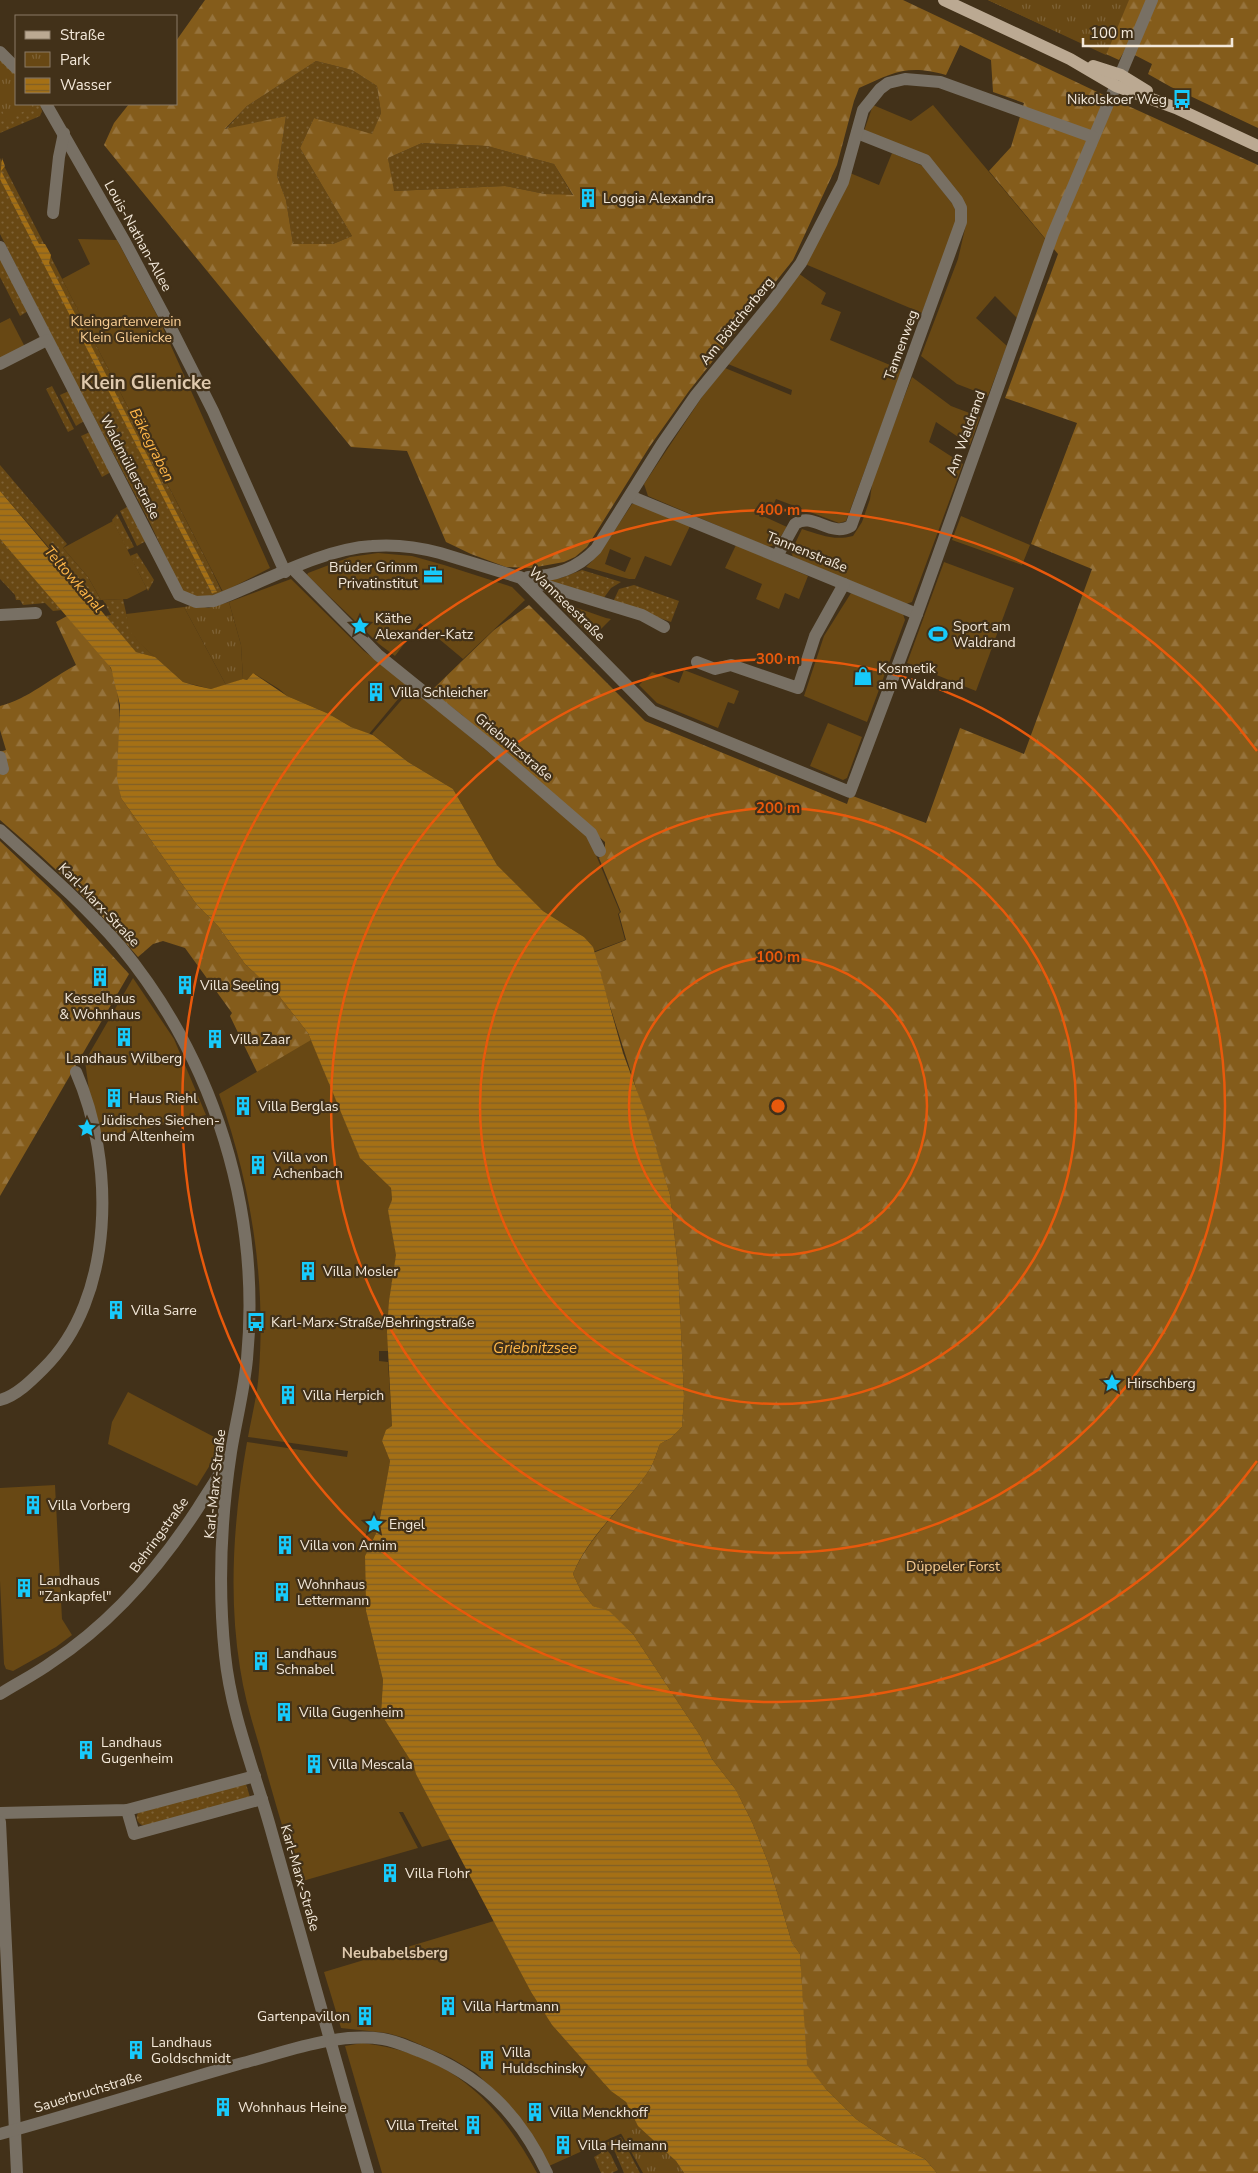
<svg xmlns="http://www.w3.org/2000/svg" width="1258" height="2173" font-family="'Nunito Sans',sans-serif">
<defs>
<pattern id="grass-dots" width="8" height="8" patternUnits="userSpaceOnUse" patternTransform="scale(1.25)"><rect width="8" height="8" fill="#684814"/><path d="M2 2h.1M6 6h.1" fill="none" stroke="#7e6236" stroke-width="1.8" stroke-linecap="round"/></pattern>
<pattern id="forest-firs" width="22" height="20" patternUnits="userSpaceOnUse" patternTransform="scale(1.25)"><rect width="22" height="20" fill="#845c1b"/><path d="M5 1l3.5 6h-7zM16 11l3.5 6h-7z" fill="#96733c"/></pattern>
<pattern id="park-tufts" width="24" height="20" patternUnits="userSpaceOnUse" patternTransform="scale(1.25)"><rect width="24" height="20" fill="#684814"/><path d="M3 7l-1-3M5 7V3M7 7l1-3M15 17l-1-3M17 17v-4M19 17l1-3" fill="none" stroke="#7e6236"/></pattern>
<pattern id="water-rules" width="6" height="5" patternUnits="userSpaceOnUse" patternTransform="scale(1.25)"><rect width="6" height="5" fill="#a57015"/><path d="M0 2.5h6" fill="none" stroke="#805f27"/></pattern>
</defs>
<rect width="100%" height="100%" fill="#423119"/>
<!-- grass -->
<g fill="url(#grass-dots)">
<polygon points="0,59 16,74 16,104 40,104 42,111 40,116 0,133"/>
<polygon points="316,61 352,70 377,86 381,113 372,135 314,118 300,148 352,236 333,244 293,244 286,200 277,176 286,116 225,130 247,106"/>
<polygon points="422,143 487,146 554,164 573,196 545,194 505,186 393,191 388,158"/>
<polygon points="0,158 210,567 224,596 197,598 182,591 149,521 74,379 0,234"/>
<polygon points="0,257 28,311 20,316 0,277"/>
<polygon points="52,386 74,429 68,432 46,389"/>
<polygon points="69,391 84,421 76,426 60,395"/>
<polygon points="90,432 111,472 102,477 81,436"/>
<polygon points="0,465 67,544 63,548 88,577 101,600 92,601 90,595 0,491"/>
<polygon points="127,507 146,541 137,546 120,511"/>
<polygon points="117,514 134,547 127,550 112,520"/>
<polygon points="0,539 62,610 53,611 45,603 23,605 20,600 16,600 15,595 0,579"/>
<polygon points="137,553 154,580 148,591 130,556"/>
<polygon points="582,570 621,582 611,588 603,599 543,580 561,578"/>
<polygon points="634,585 679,601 671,622 613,602 619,589"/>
<path d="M123,599C130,631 130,635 155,657L136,652L105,616L111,615L103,600Z"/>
<path d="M245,1781L250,1797L144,1826C138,1824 135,1819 138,1813Z"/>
<polygon points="621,2137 624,2142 640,2173 624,2173 615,2152 606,2143"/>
<polygon points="605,2148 611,2155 618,2170 612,2173 601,2173 594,2157 601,2153 601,2149"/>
</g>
<!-- forest -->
<g fill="url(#forest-firs)" fill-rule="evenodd">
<path d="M205,0H903L1093,90L1258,165V2173H937L925,2159L889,2141L856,2119L826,2089L806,2065L800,1954L792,1943L769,1865L752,1822L736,1790L712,1759L701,1737L633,1634L609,1612L593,1606L581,1591L573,1574C590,1534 626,1505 650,1469C654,1462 657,1452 660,1444L671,1438L682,1427L684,1397L678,1267L670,1195L593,953L626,940L619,914L621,912L599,858L605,849V842L462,715L431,691L494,630L529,605L645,721L847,804L850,795L926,823L960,728L1024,754L1092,569L1031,544L1077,423L1005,398L1058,254L989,171L1011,147L1024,103L993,92L991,60L960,45L946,75C908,64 894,72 859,88L854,101L837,165L793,260L689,391L650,446L587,547L575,557L564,562L531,568L506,567L471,554L446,542L407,451L351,447L104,145L114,123L129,104H176V41ZM316,61L352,70L377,86L381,113L372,134L314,118L300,148L352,236L333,244H293L286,200L277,176L286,116L225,129L247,106ZM422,143L487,146L554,164L573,195L545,194L505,186L394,191L388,158Z"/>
<polygon points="988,0 1258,0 1258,128 1171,87 1148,74 1152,64 1125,50 1119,60"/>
<path d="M67,616C76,627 107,658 111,669C127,710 114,756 121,798L197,905L218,926L245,964L279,996L308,1033L360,1158L392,1200L388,1210L396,1255L389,1301L388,1351H379V1361L257,1072L230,1016L232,1013L185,948L163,941L153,944L138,957C96,907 50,862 0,820V752L6,750L0,730V706C28,699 51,678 76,665L56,622Z"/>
<polygon points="0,841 60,898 129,974 0,1196"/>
</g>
<!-- park -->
<g fill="url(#park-tufts)">
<polygon points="988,0 1129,0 1106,55"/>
<polygon points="1,67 16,84 16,104 36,105 7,120 0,107"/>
<polygon points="229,602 241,645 243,679 226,685 184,607 197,605 208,608"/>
<polygon points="562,2036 676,2161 684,2173 643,2173 622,2135 590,2093"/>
</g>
<!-- garden -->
<g fill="#684814" fill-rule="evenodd">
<polygon points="873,105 911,121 933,105 1046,240 1017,318 995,296 976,318 1007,346 988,396 957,384 921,356 958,259 967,220 929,158 864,131"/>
<polygon points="892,153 923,166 954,206 958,218 922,313 805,264 850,173 879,185"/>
<polygon points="78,239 117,240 159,319 270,568 223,592 62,279 90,264"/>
<polygon points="798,273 826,293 821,304 841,312 830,340 902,370 846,521 839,523 776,499 769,514 765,512 763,516 787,527 775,545 768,547 648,496 644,484 702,397 725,368 791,395 792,390 728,364"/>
<polygon points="10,318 25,347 0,359 0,323"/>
<path d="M912,377L951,406L980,417L970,445L936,422L929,442L963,464L912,602L906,604L793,557L791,552L802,529C821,535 834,541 853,536L862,522L870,499L873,477Z"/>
<path d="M632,504H637L690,526L671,566L645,556L635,579H629L586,567L599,554ZM610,549L631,558L625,572L605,564Z"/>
<polygon points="961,516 1030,545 1022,565 952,540"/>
<polygon points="113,521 147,589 127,599 101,600 88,577 63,548"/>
<polygon points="736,545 808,576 799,599 785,593 779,609 756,599 762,584 725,568"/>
<polygon points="378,553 412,556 444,565 512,587 525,600 463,659 420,623 395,656 379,644 307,575 308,573 350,557"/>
<polygon points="944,562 1014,588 976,691 907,663"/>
<polygon points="291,579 364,651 409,686 369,734 351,727 329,714 287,696 279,689 253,673 247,680 243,679 241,645 229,602"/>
<polygon points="851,593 903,614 905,620 867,722 804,696 824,636"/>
<polygon points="560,602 606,618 611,619 592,638 559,605"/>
<polygon points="184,607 226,685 211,689 183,682 140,644 129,630 126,614"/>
<polygon points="684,670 739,691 734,704 728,702 718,728 657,703 639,685 652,672 679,683"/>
<polygon points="412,688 588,836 620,912 618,914 625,940 593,952 584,937 543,911 497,865 453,789 408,762 372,734"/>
<polygon points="828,723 862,737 847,778 843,780 810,766"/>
<polygon points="133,978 174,1039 206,1115 101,1139 89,1090 85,1061"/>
<path d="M311,1040L360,1158L391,1188L392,1200L388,1210L396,1255L389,1301L388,1351H379V1361L388,1362L392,1426L382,1441L390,1461L378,1529L365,1556L366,1611L383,1680L381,1714L414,1766L417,1774L451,1839L422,1847L403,1812H399L418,1848L299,1882C286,1838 272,1793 260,1748C252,1722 244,1695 240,1668C228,1593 234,1516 247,1442L347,1457L348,1451L248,1437C252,1415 258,1392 259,1370C266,1277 250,1181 219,1094Z"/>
<polygon points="128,1392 220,1440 210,1465 197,1486 108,1444 112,1422"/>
<polygon points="55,1485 62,1619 72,1635 56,1647 13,1671 6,1669 4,1664 0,1581 0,1488"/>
<polygon points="494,1921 531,1992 552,2025 611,2091 626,2102 638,2126 549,2166 505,2101 476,2073 451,2058 405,2038 387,2033 341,2028 324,1972"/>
<path d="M362,2043C449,2053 497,2100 537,2173H382L345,2046Z"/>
</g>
<!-- water -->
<g fill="url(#water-rules)">
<polygon points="2,158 5,166 1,171 39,244 45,244 51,255 49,263 217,592 212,593 0,179"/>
<path d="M0,491L136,652L155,657L183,682L197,686L211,689L243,679L247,680L253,673L287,696L329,714L351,727L373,735L408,762L453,789L497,865L543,911L584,937L593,947L623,1053L646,1115L670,1195L678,1267L684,1397L682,1427L671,1438L660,1444C657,1452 654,1462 650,1469C626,1505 589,1534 573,1574L581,1591L593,1606L609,1611L633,1634L701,1737L712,1759L736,1790L752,1822L769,1865L792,1943L800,1954L807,2065L826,2089L856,2119L889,2141L925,2159L937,2173H684L676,2161L638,2126L626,2102L611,2091L552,2025L531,1992L416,1774L414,1766L381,1714L383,1680L366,1611L365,1556L378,1529L390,1461L382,1441L386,1430L392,1426L387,1332L389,1301L396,1255L388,1210L392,1200L391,1188L360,1158L308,1033L279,996L245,964L218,926L197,905L121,798L117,778L120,705L111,668L0,539Z"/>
</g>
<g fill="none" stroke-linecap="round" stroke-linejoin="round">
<!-- minor -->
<g stroke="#787064" stroke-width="12">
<polyline points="0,52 16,68"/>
<polyline points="46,104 125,242 173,332 213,411 285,572"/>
<polyline points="53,213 59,157 64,133"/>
<path d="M0,247L179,595L196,602L214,601C262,583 321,549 372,546C396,544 418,547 440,553L642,615L664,627"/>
<polyline points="0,364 47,340"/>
<polyline points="630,496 917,614"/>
<path d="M777,556L795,524C813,511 830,538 851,526L961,222V208L957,200L925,160L857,133"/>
<polyline points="293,569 378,655 487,743 591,833 600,851"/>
<polyline points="520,577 652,711 850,792 917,614 1053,234 1152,0"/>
<path d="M528,577C555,576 577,569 596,549L662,444L696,395L772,302L801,263L843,182L863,110L880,89L888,83L905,79L940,82L1093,137"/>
<polyline points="0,615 36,613"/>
<polyline points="697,662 715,669 731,665 798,688 815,636 844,584"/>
<polyline points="0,757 3,769"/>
<path d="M0,830C41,867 84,904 120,946C215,1061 261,1211 247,1359C244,1391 236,1421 231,1452C221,1518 218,1589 225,1655C231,1715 255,1772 271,1830C303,1945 335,2059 368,2173"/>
<path d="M0,1400C16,1396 31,1381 43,1369C116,1298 115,1161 76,1072"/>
<path d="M0,1694C17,1683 36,1674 52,1662C113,1622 159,1568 198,1508C208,1492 219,1476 228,1459"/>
<polyline points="127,1810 134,1834 262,1799"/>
<polyline points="0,1813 127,1810 255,1776"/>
<polyline points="0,1822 17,2173"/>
<path d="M0,2134C80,2112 159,2087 239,2064C286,2052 335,2032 383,2039C396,2041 408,2047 419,2051C480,2075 519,2113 547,2173"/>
</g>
<!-- major -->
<g stroke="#bba992" stroke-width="12">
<polyline points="944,0 1070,59 1116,86 1176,108 1258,146"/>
<polyline points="1093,66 1121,75 1147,91"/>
</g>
</g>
<!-- distance rings -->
<g fill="none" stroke="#e8590c" stroke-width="2.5">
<circle cx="778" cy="1106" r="149"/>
<circle cx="778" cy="1106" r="298"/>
<circle cx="778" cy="1106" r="447"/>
<path d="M1257 1461A596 596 0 1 1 1257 751"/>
</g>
<!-- icons -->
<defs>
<g id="bus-bare" transform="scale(1.5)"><path d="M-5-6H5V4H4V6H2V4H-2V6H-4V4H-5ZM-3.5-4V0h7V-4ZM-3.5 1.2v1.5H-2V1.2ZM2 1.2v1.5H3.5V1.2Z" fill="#17cafb" stroke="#423119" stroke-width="2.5" paint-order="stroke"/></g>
<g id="building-bare" transform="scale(1.5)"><path d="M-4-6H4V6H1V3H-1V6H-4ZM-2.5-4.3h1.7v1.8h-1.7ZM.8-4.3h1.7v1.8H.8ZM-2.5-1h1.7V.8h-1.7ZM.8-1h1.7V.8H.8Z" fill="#17cafb" stroke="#423119" stroke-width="2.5" paint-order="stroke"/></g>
<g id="office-bare" transform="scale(1.5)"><path d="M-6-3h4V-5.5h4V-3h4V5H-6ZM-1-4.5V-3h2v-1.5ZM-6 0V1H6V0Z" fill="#17cafb" stroke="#423119" stroke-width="2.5" paint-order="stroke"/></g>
<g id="sight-bare" transform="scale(1.5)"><path d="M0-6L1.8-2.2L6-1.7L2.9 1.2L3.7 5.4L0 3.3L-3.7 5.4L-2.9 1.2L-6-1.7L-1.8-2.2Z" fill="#17cafb" stroke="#423119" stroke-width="2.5" paint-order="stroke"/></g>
<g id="stadium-bare" transform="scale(1.5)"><path d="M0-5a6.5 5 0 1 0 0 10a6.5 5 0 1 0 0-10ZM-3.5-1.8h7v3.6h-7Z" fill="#17cafb" stroke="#423119" stroke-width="2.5" paint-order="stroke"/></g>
<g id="shop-bare" transform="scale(1.5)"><path d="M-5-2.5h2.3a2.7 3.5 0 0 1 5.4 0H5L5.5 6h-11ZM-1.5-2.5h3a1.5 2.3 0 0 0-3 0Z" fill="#17cafb" stroke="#423119" stroke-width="2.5" paint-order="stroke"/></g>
</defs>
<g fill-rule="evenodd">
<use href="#bus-bare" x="1182" y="99"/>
<use href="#building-bare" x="588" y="198"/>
<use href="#office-bare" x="433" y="575"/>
<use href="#sight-bare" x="360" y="626"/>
<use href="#stadium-bare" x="938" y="634"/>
<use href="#shop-bare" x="863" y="676"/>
<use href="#building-bare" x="376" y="692"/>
<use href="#building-bare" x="100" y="977"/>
<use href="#building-bare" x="185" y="985"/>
<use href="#building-bare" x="124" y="1037"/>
<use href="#building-bare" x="215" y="1039"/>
<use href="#building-bare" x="114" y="1098"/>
<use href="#building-bare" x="243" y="1106"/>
<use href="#sight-bare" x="87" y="1128"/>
<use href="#building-bare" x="258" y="1165"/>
<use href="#building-bare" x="308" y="1271"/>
<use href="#building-bare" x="116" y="1310"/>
<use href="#bus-bare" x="256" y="1322"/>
<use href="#sight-bare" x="1112" y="1383"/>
<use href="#building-bare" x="288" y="1395"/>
<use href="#building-bare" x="33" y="1505"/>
<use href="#sight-bare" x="374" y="1524"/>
<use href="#building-bare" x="285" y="1545"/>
<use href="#building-bare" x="24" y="1588"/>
<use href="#building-bare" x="282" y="1592"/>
<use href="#building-bare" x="261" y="1661"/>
<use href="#building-bare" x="284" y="1712"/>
<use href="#building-bare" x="86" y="1750"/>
<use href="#building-bare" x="314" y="1764"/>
<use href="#building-bare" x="390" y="1873"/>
<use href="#building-bare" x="448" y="2006"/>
<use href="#building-bare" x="365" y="2016"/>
<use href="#building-bare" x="136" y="2050"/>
<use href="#building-bare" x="487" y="2060"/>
<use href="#building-bare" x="223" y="2107"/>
<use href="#building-bare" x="535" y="2112"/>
<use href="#building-bare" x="473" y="2125"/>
<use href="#building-bare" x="563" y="2145"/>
</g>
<g text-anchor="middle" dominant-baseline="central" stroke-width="4.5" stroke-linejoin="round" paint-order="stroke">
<!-- poi labels -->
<g font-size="14" fill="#f3e8d9" stroke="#423119" text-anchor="start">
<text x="1167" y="99" text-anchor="end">Nikolskoer Weg</text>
<text x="603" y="198">Loggia Alexandra</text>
<text x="418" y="567" text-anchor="end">Brüder Grimm<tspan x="418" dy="16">Privatinstitut</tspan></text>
<text x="375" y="618">Käthe<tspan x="375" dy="16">Alexander-Katz</tspan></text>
<text x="953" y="626">Sport am<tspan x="953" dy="16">Waldrand</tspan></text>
<text x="878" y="668">Kosmetik<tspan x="878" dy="16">am Waldrand</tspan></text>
<text x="391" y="692">Villa Schleicher</text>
<text x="200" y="985">Villa Seeling</text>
<text x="100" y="998" text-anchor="middle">Kesselhaus<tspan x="100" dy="16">&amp; Wohnhaus</tspan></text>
<text x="230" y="1039">Villa Zaar</text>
<text x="124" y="1058" text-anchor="middle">Landhaus Wilberg</text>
<text x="129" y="1098">Haus Riehl</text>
<text x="258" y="1106">Villa Berglas</text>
<text x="102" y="1120">Jüdisches Siechen-<tspan x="102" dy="16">und Altenheim</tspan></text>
<text x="273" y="1157">Villa von<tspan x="273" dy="16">Achenbach</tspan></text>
<text x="323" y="1271">Villa Mosler</text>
<text x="131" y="1310">Villa Sarre</text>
<text x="271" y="1322">Karl-Marx-Straße/Behringstraße</text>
<text x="1127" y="1383">Hirschberg</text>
<text x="303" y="1395">Villa Herpich</text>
<text x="48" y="1505">Villa Vorberg</text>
<text x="389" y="1524">Engel</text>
<text x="300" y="1545">Villa von Arnim</text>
<text x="39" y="1580">Landhaus<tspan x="39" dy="16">"Zankapfel"</tspan></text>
<text x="297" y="1584">Wohnhaus<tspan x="297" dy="16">Lettermann</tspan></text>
<text x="276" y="1653">Landhaus<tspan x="276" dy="16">Schnabel</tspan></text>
<text x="299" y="1712">Villa Gugenheim</text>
<text x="101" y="1742">Landhaus<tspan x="101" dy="16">Gugenheim</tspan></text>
<text x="329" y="1764">Villa Mescala</text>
<text x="405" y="1873">Villa Flohr</text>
<text x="463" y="2006">Villa Hartmann</text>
<text x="350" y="2016" text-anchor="end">Gartenpavillon</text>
<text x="151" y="2042">Landhaus<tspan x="151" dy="16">Goldschmidt</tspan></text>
<text x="502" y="2052">Villa<tspan x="502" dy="16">Huldschinsky</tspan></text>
<text x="238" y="2107">Wohnhaus Heine</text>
<text x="550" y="2112">Villa Menckhoff</text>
<text x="458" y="2125" text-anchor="end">Villa Treitel</text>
<text x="578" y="2145">Villa Heimann</text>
</g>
<!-- street labels -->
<g font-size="14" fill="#f3e8d9" stroke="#423119">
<text transform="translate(138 236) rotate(61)">Louis-Nathan-Allee</text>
<text transform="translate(737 321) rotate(-51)">Am Böttcherberg</text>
<text transform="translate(901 345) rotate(-70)">Tannenweg</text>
<text transform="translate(966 433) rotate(-70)">Am Waldrand</text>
<text transform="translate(130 467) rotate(63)">Waldmüllerstraße</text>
<text transform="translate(807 552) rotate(22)">Tannenstraße</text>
<text transform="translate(567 604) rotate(44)">Wannseestraße</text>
<text transform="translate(514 747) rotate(40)">Griebnitzstraße</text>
<text transform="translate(99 905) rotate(46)">Karl-Marx-Straße</text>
<text transform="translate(215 1484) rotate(-84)">Karl-Marx-Straße</text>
<text transform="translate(159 1535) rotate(-54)">Behringstraße</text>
<text transform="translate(300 1878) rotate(74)">Karl-Marx-Straße</text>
<text transform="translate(88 2092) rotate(-17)">Sauerbruchstraße</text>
</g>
<!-- park labels -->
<g font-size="14" fill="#f8cd94" stroke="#423119">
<text x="126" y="321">Kleingartenverein<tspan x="126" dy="16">Klein Glienicke</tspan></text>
<text x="953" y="1566">Düppeler Forst</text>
</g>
<!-- water labels -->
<g font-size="15" font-style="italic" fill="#ffb749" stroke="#423119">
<text transform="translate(152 445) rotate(63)">Bäkegraben</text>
<text transform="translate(74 579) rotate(49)">Teltowkanal</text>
<text x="535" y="1348">Griebnitzsee</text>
</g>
<!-- neighbourhood labels -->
<g font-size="15" font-weight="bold" fill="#dfc9ad" stroke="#423119">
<text x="395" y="1953">Neubabelsberg</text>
</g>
<!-- district labels -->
<g font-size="19" font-weight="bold" fill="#dfc9ad" stroke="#423119">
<text x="146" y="383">Klein Glienicke</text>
</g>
</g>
<circle cx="778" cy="1106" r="8" fill="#e8590c" stroke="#423119" stroke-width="2.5"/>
<g font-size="15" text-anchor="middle" font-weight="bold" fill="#e8590c" stroke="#423119" stroke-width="4.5" stroke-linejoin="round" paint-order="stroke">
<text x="778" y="515">400 m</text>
<text x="778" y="664">300 m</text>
<text x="778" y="813">200 m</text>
<text x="778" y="962">100 m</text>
</g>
<!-- legend -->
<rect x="15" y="15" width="162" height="90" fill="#423119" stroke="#897a66"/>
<rect x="25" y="31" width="25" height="8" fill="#bba992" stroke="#897a66"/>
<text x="60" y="40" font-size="15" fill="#f3e8d9">Straße</text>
<rect x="25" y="52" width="25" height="15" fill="url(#park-tufts)" stroke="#897a66"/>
<text x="60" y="65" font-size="15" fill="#f3e8d9">Park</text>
<rect x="25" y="78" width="25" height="15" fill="url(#water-rules)" stroke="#897a66"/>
<text x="60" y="90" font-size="15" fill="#f3e8d9">Wasser</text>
<!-- scale -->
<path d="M1083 38v8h149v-8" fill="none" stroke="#f3e8d9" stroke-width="2.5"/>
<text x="1090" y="38" font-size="15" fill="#f3e8d9" stroke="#423119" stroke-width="4" paint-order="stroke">100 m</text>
</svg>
